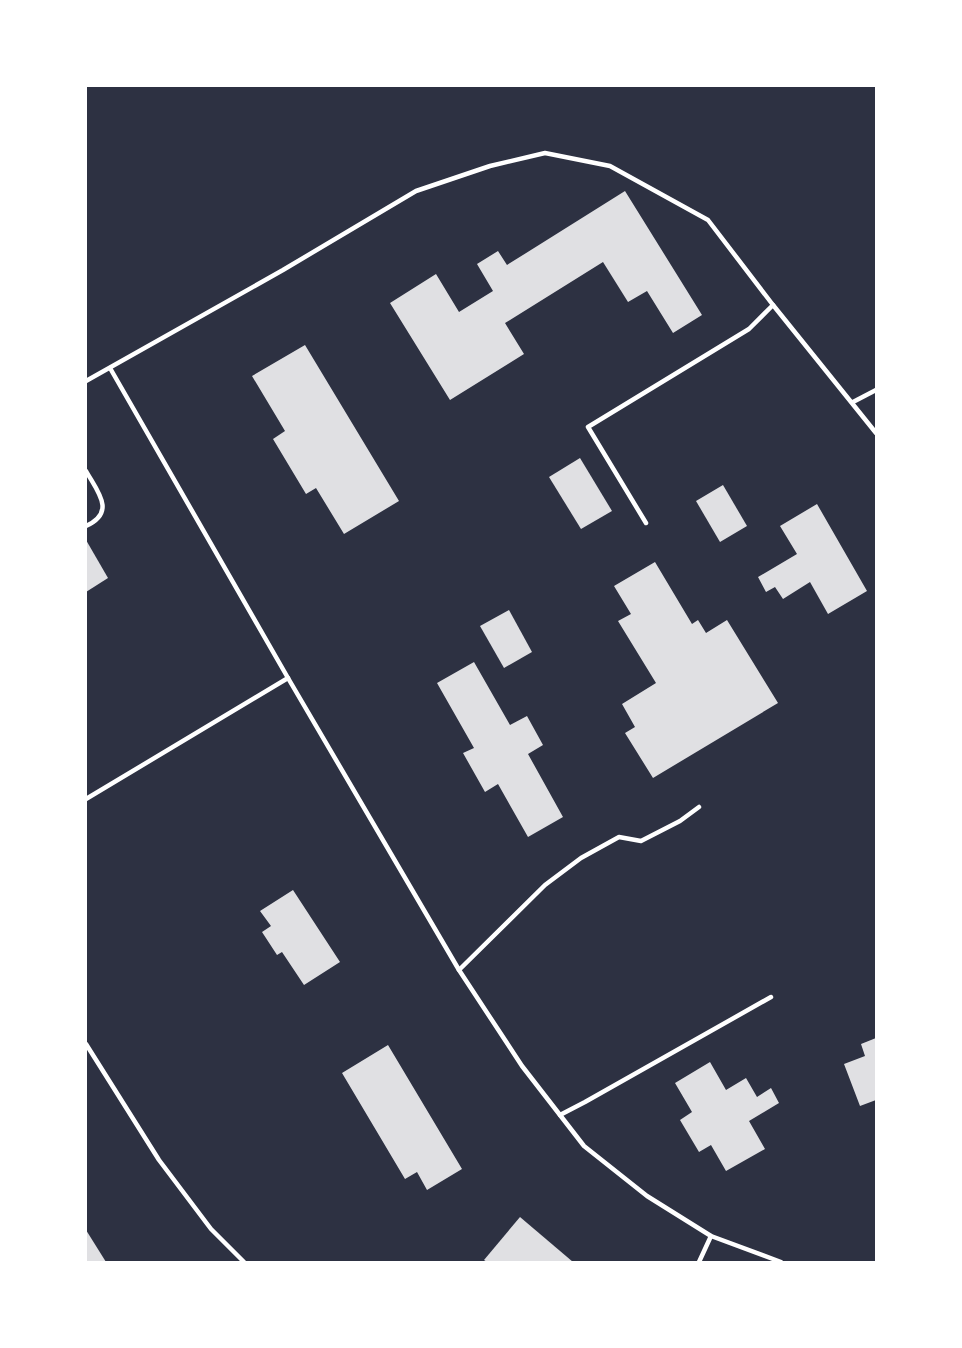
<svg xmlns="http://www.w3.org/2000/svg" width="962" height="1348" font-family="Manrope,sans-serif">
<rect width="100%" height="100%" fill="#2d3142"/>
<!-- building -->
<g fill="#e0e0e3">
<polygon points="625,191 702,315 673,333 647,291 628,302 603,262 505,323 524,354 450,400 390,303 436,274 459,312 493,291 477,264 498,251 507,265"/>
<polygon points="305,345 399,501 344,534 316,488 306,494 273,439 285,431 252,376"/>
<polygon points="580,458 612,511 581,529 549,477"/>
<polygon points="723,485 747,526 720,542 696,501"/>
<polygon points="817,504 867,591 828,614 810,582 783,599 775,587 766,592 758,577 797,554 780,526"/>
<polygon points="86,540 108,578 86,592"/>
<polygon points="655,562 692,624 698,620 706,633 727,620 778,703 653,778 625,733 635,727 622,704 656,683 618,621 631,614 614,586"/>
<polygon points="509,610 532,652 504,668 480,626"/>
<polygon points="474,662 510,725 527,716 543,745 528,754 563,817 528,837 498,784 485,792 463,753 474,748 437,683"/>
<polygon points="293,890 340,962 304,985 282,952 277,955 262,932 271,926 260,911"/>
<polygon points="876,1038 876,1100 860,1106 844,1064 865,1056 861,1044"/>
<polygon points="388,1045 462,1169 427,1190 417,1172 405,1179 342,1073"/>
<polygon points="710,1062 726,1090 746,1078 757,1097 771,1088 779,1103 749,1121 765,1149 726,1171 711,1145 699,1152 680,1120 692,1112 675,1083"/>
<polygon points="520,1217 573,1262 487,1262 484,1260"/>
<polygon points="86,1230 106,1262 86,1262"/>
</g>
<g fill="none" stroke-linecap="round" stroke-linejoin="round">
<!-- service -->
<g stroke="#fff" stroke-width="4.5">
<polyline points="110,368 288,678 459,970 522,1066 584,1146 647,1196 711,1236 781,1262"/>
<polyline points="86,381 283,270 416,191 490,166 545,153 610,166 708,220 773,305 876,433"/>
<polyline points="853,402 876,390"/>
<path d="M86,471C97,491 117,512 86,526"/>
<polyline points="646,523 588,427 749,329 773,305"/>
<polyline points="86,799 288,678"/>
<polyline points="459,970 545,885 581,858 619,837 641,841 680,821 699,807"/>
<polyline points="86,1044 159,1160 211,1229 244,1262"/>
<polyline points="560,1115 585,1102 771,997"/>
<polyline points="699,1262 711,1236"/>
</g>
</g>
<!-- border -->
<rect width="962" height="1348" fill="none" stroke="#ffffff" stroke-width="174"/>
</svg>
